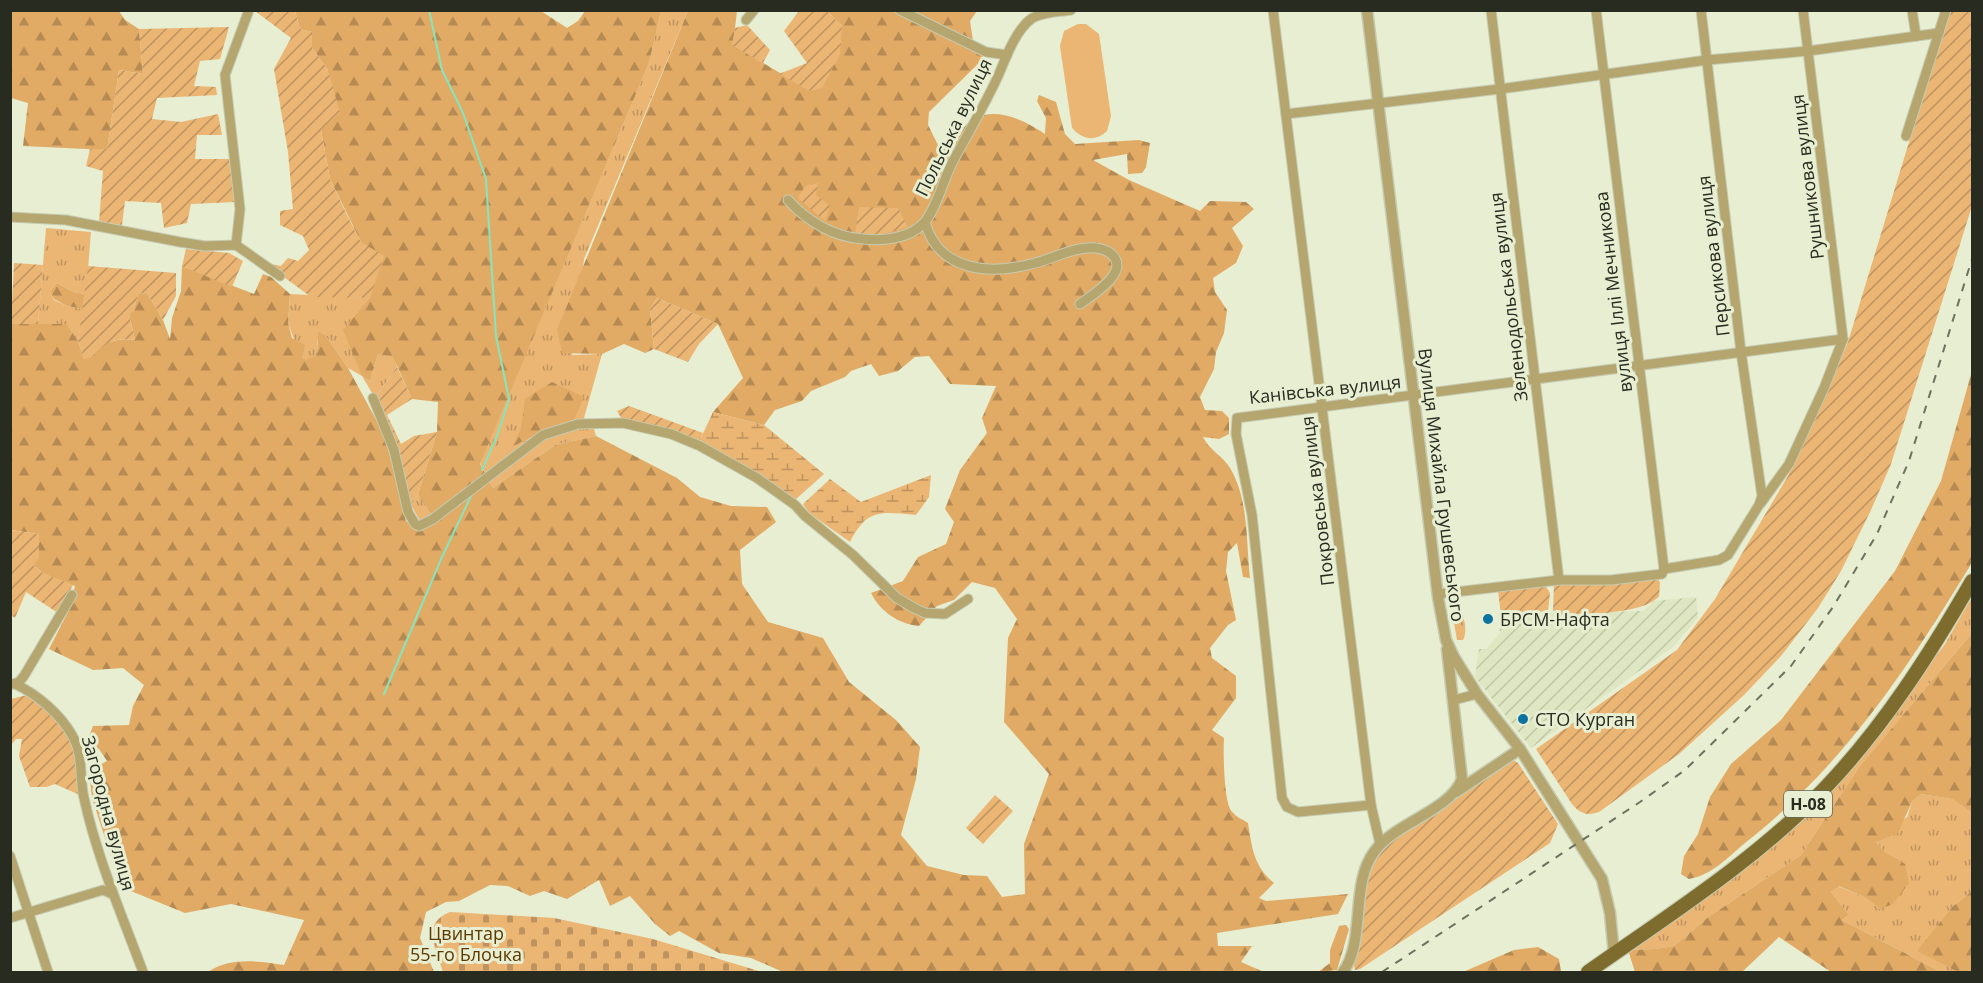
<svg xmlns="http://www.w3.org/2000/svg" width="1983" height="983" font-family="'Open Sans',sans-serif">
<defs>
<pattern id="industrial-furrows" width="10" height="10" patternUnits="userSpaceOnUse" patternTransform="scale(1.5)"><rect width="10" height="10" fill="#dee7c2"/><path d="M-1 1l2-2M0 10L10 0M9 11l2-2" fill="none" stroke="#bec6a6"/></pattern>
<pattern id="grass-tufts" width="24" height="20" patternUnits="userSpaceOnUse" patternTransform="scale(1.5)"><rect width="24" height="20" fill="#ebb574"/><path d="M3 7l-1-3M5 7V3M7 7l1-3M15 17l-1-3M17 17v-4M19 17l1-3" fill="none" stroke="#be935f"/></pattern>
<pattern id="forest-firs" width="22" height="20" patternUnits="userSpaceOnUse" patternTransform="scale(1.5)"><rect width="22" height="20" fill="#e1aa65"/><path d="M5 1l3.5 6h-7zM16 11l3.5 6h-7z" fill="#b68b53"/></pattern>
<pattern id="wetland-marsh" width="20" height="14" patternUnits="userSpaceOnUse" patternTransform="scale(1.5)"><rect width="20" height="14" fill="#ebb574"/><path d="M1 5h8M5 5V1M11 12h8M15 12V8" fill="none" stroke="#be935f"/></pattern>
<pattern id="cemetery-stones" width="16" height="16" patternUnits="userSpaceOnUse" patternTransform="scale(1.5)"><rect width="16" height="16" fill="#ebb574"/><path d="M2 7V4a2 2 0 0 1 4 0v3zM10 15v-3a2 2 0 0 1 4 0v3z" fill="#be935f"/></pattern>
<pattern id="garden-furrows" width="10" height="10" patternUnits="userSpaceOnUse" patternTransform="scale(1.5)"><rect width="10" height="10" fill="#ebb574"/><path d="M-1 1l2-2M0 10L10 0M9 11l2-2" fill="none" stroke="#be935f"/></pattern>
</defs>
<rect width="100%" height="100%" fill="#e7eed1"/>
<!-- industrial -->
<polygon fill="url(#industrial-furrows)" points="1696,597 1698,618 1673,647 1531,748 1475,677 1479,649 1486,649 1500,633 1498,618 1549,613 1643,611 1655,601"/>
<!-- grass -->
<g fill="url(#grass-tufts)">
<polygon points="661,11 688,11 584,259 572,355 602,354 584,418 593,425 596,436 555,445 493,488 480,463 649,63"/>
<polygon points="46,228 91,232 86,294 73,292 57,283 50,292 54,300 67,306 83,309 78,341 67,324 38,324"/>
<polygon points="290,294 370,298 362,376 370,381 378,354 394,357 397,367 375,398 362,376 348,368 326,336 317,341 317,355 306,361 301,358 288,323"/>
<polygon points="418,494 429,512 433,513 420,521 411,505"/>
<polygon points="1972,597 1972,633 1859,767 1801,855 1707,918 1674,946 1655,949 1628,950 1722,887 1806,818 1868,748 1945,644"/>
<path d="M1451,606H1457C1464,612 1468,632 1463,640H1457Z"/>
<polygon points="1921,794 1952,799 1972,813 1972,891 1952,907 1918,951 1958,972 1941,972 1842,920 1849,915 1831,892 1838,886 1864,897 1880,909 1905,865 1885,852 1876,842 1907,817 1912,802"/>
</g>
<!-- forest -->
<g fill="url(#forest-firs)">
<polygon points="10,11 119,11 125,20 139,29 143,74 119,70 107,150 23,146 28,103 11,98"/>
<path d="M295,11H541L567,28L578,21L585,11H661L649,63L480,464L493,488L555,445L596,436L677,478L700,497L731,506L767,507L776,522L740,550L742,584L768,622L823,638L849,682L896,720L920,747L916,779L901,835L927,866L964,875L987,876L1002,897L1025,894L1024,844L1049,774L1004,722L1008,638L1017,619L995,588L972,582L954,600L937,606L919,626C898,624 880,611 871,593L903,581L918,557L946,544L954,522L945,509L960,470L987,433L982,418L996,386L950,384L929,356L915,357L898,371L879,376L871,364L851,371L845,377L811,391L802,401L775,410L764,425L713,412L743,378L718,324L657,298L650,309L654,349L645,353L624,344L602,354L562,353L557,330L688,11H737L733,45L810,91L842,26L827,11H892L986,56L929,112L928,125L939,147L952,145C958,137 965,123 973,119C997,106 1026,121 1045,134L1046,118L1037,101L1039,95L1056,102L1065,134L1075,144L1139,140L1150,143L1146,167L1142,173L1128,174L1127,154L1093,160L1129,180L1200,211L1210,201L1246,202L1254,209L1232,228L1243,246L1236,263L1213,278L1215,292L1227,310L1224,333L1216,352L1214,369L1200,397L1205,410L1222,411L1229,418V434L1219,439L1203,437C1209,450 1223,456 1230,468C1249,499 1246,543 1250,578L1243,577L1237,543L1228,552L1226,571L1236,620L1228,625L1210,648L1212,658L1236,676V698L1212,730L1224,738C1223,753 1224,796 1230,809C1234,816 1242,819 1248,823C1252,848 1254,867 1274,883L1259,898L1266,901L1348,894L1338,914L1217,933L1218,946H1252L1241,962L1264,972H783L751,958L719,953L679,931L670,936L655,924L630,896L610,906L599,880L567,899L544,891L530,896L508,886L490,885L459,901L446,902L426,912L420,938L434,972H208C230,957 258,961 284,965L304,920L231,904L185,913L121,887L92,798L89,771L107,761L99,749L87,742L93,726L129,725L133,706L144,685L123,668L93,670L49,649L68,612L75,586L44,574L33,565L39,534L11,530V324H67L78,341L84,359C102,345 111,337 135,340L129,314L134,310L138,294L147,293L163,320L170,339L172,318L181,291L182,266L254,294L263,274L271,277L290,294L288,323L292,338L305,345L302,358L306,360L317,355L318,331L326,336L348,368L385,436L406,521L418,531L441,517L429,512L418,494L437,432L438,402L412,399L393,357L378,354L370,381L362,376L343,330L370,298L361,242L330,179L321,130L328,70L312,48V32L300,29Z"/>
<polygon points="910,11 977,11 970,21 973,41"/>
<polygon points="57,283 73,292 86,294 83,309 67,306 54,299 50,292"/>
<path d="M1972,371V560L1970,566C1905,672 1844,765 1745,843C1727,858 1712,875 1689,879L1681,874L1684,856L1698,834L1710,797L1731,764L1781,720L1895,571L1941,481Z"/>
<polygon points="552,382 584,397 574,420 546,429 512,447 521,429 525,399"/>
<polygon points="1972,633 1972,813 1952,799 1921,794 1912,802 1898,833 1876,842 1885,852 1905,864 1909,883 1893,904 1880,909 1864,897 1839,886 1831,892 1849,915 1842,920 1941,972 1831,972 1779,937 1742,972 1635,972 1628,950 1655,949 1674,946 1707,918 1801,855 1859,767"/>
<polygon points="1972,891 1972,972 1958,972 1917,951 1952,907"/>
<polygon points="1346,925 1349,929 1337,970 1318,972 1330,963 1330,950 1339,926"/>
<polygon points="1538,947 1559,959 1561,972 1463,972 1514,950"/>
</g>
<!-- wetland -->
<g fill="url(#wetland-marsh)">
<polygon points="713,412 764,425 824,474 795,500 700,440"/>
<path d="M931,475L929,497L916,515C881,512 867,508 850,542L809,513L803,504L830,479L861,502Z"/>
</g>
<!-- cemetery -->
<path fill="url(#cemetery-stones)" d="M450,912L554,918L653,939L762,972H443C436,948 420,924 450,912Z"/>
<!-- garden -->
<g fill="url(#garden-furrows)">
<polygon points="255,11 295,11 300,29 312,32 312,48 328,70 340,113 321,130 330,179 347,215 361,242 384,256 370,298 311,297 265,263 281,266 288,258 298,261 309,250 303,236 280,225 280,211 293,209 288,152 274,69 291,38"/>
<polygon points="799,11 827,11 842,26 840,54 822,88 810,91 779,74 807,63 784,31"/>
<path d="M1949,11H1972V206L1891,464L1871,510L1841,571L1818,608L1781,656L1744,695L1679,754L1599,812C1586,816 1581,814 1572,804L1536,749L1677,650L1715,599L1788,476L1848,342Z"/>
<polygon points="747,25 770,50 763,63 732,45 735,28"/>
<polygon points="229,27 220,59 200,61 194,86 216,87 217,95 157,98 152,119 181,122 218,114 222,135 197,135 195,159 229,159 235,202 191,204 187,223 164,228 161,203 125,201 122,225 99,222 103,171 86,166 90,149 107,149 119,70 143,74 139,29"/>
<polygon points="818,183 816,195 830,206 825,221 798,198 805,186"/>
<polygon points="859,207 898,208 908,227 873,237 855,235"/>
<polygon points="186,249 229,253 243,261 232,287 182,266"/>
<polygon points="14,263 43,265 38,324 11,324"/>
<path d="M88,266L176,273V296L163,320L147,293L138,294L134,310L129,314L135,340C113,337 106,342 91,358L84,359L78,341Z"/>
<polygon points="657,298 718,324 699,344 688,362 654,349 650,309"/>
<polygon points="397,367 412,399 387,415 401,444 414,436 437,432 418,494 411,505 398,450 375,398"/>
<polygon points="629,406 703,433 700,440 623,421 617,411"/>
<polygon points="10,530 39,534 39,558 33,565 44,574 73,585 58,613 26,592 15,618 11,615"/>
<path d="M1657,577L1660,583L1659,596C1645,615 1579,614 1557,615V612L1553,611L1554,583L1595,585Z"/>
<polygon points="1545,585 1550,593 1548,611 1501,615 1498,590"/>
<polygon points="31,694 72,736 82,796 55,784 46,787 30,787 19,756 22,739 16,739 11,745 11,699"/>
<polygon points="1513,760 1518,763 1558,824 1550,843 1360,969 1355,970 1353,962 1370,866 1383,847"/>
<polygon points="995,795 1013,811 983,844 966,828"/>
</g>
<!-- pitch -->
<path fill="#ebb574" d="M1078,24H1086L1099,34L1111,116L1107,131C1095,142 1083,140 1072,128L1060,46L1064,31Z"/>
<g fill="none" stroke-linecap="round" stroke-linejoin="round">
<!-- stream -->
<g stroke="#87e5bd" stroke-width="2">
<polyline points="429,10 442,70 463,113 486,179 496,336 509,399 497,436 482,470"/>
<polyline points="384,694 442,557 472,494"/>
</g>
<!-- minor casing -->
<g stroke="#c5cbb1" stroke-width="11">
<g id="minor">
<polyline points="900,10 986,52 1007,55"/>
<polyline points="1273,10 1371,805 1380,844"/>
<polyline points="1491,10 1559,580"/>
<polyline points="1596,10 1664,569"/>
<polyline points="1912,10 1916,36"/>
<polyline points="746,20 754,10"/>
<polyline points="1286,114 1500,89 1707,60 1808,51 1939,33"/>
<polyline points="1906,136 1946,10"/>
<path d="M788,200C807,221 833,237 863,239C882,241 908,239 923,224C935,212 944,179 952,163C968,133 985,105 999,74C1006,57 1016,30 1031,19C1041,12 1059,12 1071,10"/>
<polyline points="10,217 66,220 180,242 205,246 236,245 280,276"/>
<path d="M925,222C939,273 992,275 1035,263C1052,259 1071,248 1088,248C1095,247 1105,249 1110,253C1133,271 1092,295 1080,304"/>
<polyline points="236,245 240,209 225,75 249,10"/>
<polyline points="373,398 394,450 408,512 415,524 419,526 433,519 543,435 578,424 623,423 671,434 700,446 757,478 795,505 805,516 853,555 897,598 914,608 925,613 945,614 968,599"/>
<polyline points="1761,503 1789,464 1824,388 1843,339 1803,10"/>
<polyline points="1438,594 1559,580 1611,580 1662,574 1664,569 1719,560 1728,555 1759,505 1762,496 1741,352 1701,10"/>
<polyline points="13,684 19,682 24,676 72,595"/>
<path d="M15,684C37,694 60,714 72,735C84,755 79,777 84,798C97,858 122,915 143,972"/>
<polyline points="1454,700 1477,694"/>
<polyline points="1371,805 1298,812 1287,807 1282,798 1252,515 1236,434 1237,418 1843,339"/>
<polyline points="10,856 48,972"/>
<polyline points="10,918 103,890 112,894"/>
</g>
</g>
<!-- tertiary casing -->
<g stroke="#c5cbb1" stroke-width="13">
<g id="tertiary">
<polyline points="1367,10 1438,597 1446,640 1454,657 1477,694 1520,749 1602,879 1610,913 1614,954"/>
<polyline points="1456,792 1520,749"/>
<path d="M1343,972C1366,941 1350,884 1374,852C1395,822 1449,812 1462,779L1447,649"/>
</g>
</g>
<!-- primary casing -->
<g stroke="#c5cbb1" stroke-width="16">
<path id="primary" d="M1588,972C1669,915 1756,860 1825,788C1884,726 1930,654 1972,581"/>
</g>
<!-- minor -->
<use href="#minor" stroke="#b5a56e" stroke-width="9"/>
<!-- tertiary -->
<use href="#tertiary" stroke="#b5a56e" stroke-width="10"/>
<!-- primary -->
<use href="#primary" stroke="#7d6c2d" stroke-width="14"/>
<!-- rail -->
<polyline stroke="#6d7160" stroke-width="2" stroke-dasharray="8 8" stroke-linecap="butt" points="1382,972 1640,802 1685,770 1791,666 1833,607 1877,534 1909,461 1972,259"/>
</g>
<!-- markers -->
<g fill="#0a739f" stroke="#e7eed1" stroke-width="2">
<circle cx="1488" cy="619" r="6"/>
<circle cx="1523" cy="719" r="6"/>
</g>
<g text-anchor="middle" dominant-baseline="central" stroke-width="6" stroke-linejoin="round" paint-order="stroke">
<!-- shield labels -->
<rect fill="#e7eed1" stroke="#616655" stroke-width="1.5" x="1784" y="791" width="48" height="26" rx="4.5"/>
<g font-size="16" font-weight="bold" fill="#282b20">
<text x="1808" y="804">Н-08</text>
</g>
<!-- street labels -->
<g font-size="18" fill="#282b20" stroke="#e7eed1">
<text transform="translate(953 127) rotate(-64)">Польська вулиця</text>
<text transform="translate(1807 177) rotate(-97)">Рушникова вулиця</text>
<text transform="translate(1713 256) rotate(-97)">Персикова вулиця</text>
<text transform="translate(1613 292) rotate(-97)">вулиця Іллі Мечникова</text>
<text transform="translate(1508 297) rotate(-97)">Зеленодольська вулиця</text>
<text transform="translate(1325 389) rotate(-6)">Канівська вулиця</text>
<text transform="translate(1442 485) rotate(83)">Вулиця Михайла Грушевського</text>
<text transform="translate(1317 501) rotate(-97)">Покровська вулиця</text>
<text transform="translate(109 813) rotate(75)">Загородна вулиця</text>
</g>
<!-- poi labels -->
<g font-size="18" fill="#282b20" stroke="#e7eed1" text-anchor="start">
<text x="1500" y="619">БРСМ-Нафта</text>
<text x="1535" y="719">СТО Курган</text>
</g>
<!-- park labels -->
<g font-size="18" fill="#5d3900" stroke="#e7eed1">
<text x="466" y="933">Цвинтар<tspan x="466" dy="21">55-го Блочка</tspan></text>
</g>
</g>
<!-- border -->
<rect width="1983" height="983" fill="none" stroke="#282b20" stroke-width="24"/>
</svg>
